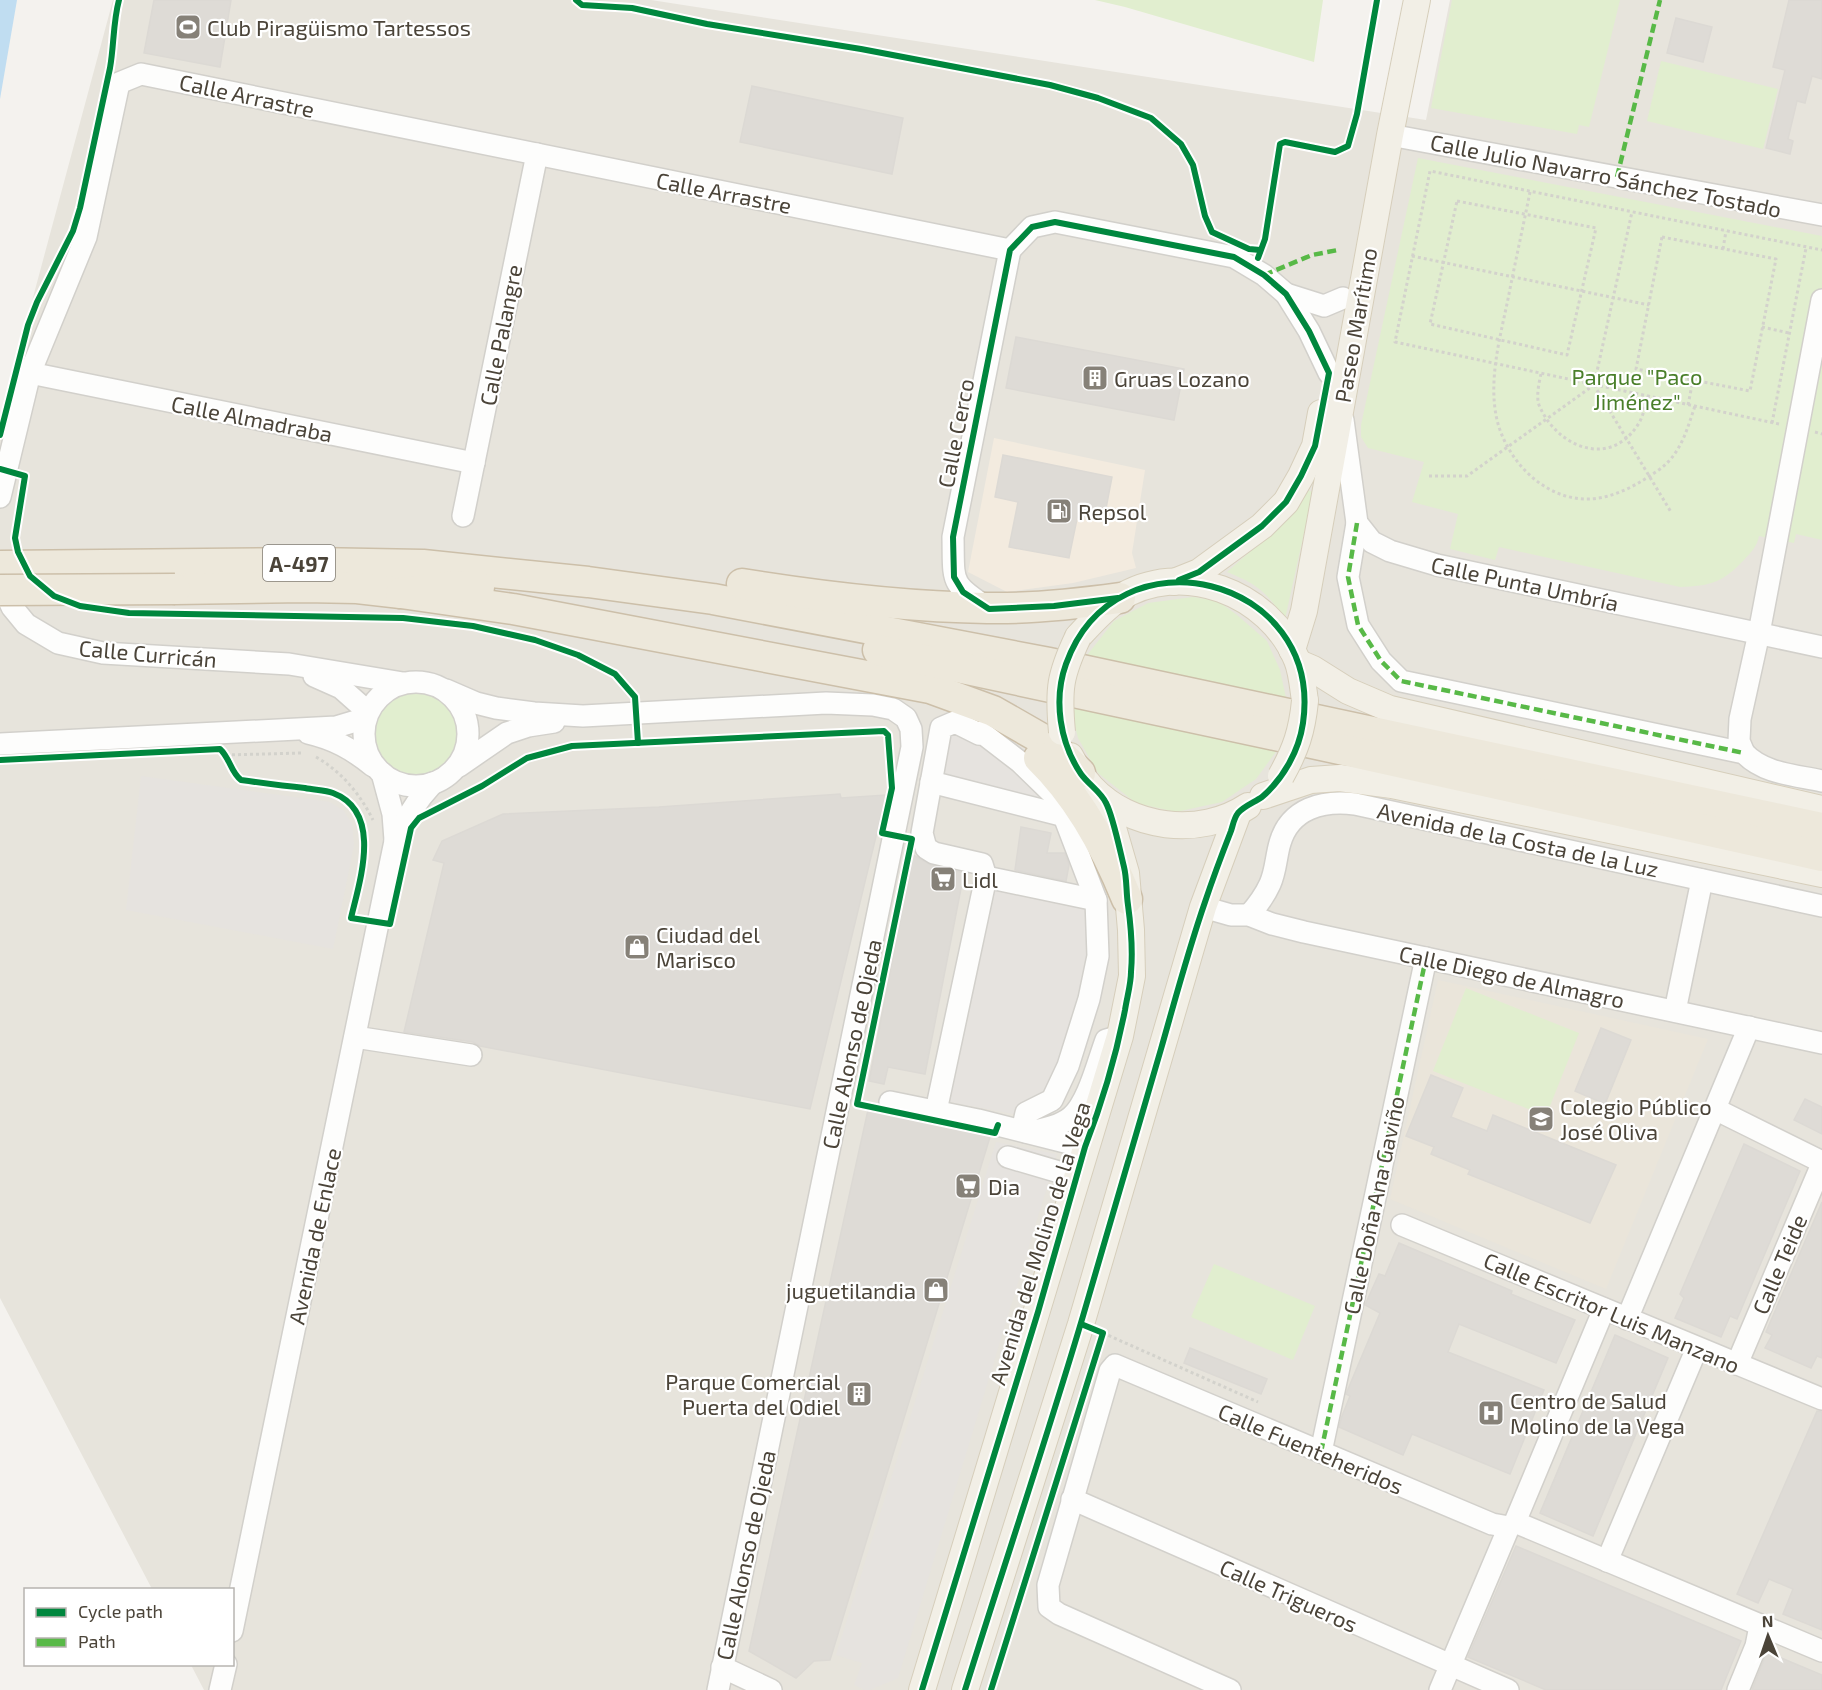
<svg xmlns="http://www.w3.org/2000/svg" width="1822" height="1690" font-family="'Exo 2',sans-serif">
<rect width="100%" height="100%" fill="#f4f2ee"/>
<!-- residential -->
<polygon fill="#e7e4dc" points="113,0 651,0 1426,120 1450,0 1822,0 1822,1690 204,1690 191,1665 232,1664 232,1590 152,1589 0,1298 0,420"/>
<!-- commercial -->
<polygon fill="#f3ebdf" points="994,438 1145,470 1132,553 1136,568 1073,583 1007,592 968,572"/>
<!-- education -->
<polygon fill="#eae5da" points="1438,980 1708,1039 1606,1289 1390,1199"/>
<!-- green -->
<g fill="#e1eecf">
<polygon points="1095,0 1323,0 1314,62 1125,7"/>
<polygon points="1452,0 1620,0 1589,127 1579,125 1577,134 1431,108"/>
<polygon points="1661,61 1778,89 1763,149 1647,121"/>
<path d="M1418,158L1822,236V540L1796,534L1794,543L1759,536C1757,547 1751,552 1744,560C1722,583 1710,586 1680,587L1499,547L1495,560L1450,549L1458,514L1412,502L1424,462L1368,448L1361,437V425Z"/>
<path d="M1307,490L1313,492L1285,619C1265,591 1259,585 1227,572L1286,520Z"/>
<polygon points="1193,597 1218,601 1237,615 1267,641 1280,670 1286,698 1084,659 1114,621 1148,603"/>
<circle cx="416" cy="731" r="44"/>
<polygon points="1070,707 1278,749 1256,779 1222,802 1176,812 1136,803 1098,773 1078,738"/>
<polygon points="1466,988 1579,1033 1546,1116 1433,1071"/>
<polygon points="1214,1264 1315,1306 1293,1360 1191,1317"/>
</g>
<!-- parking -->
<g fill="#e6e3df">
<polygon points="948,732 972,736 1040,787 1038,802 938,779"/>
<polygon points="141,776 330,802 344,811 352,824 354,845 333,949 126,910"/>
<polygon points="990,889 1089,910 1088,977 1051,1093 1013,1114 946,1101"/>
<polygon points="996,1142 1057,1154 898,1678 870,1690 865,1690 854,1685 862,1663 836,1655"/>
</g>
<!-- water -->
<polygon fill="#c0ddf1" points="0,0 17,0 0,99"/>
<!-- building -->
<g fill="#dedbd6" stroke="#dcd9d4" stroke-width="1.5">
<polygon points="154,0 231,0 220,67 144,53"/>
<polygon points="1789,0 1822,0 1822,79 1812,76 1805,103 1797,101 1788,139 1793,141 1790,154 1766,148 1785,70 1773,67"/>
<polygon points="1676,18 1712,27 1703,62 1667,53"/>
<polygon points="752,86 903,118 892,174 740,142"/>
<polygon points="1016,337 1184,369 1174,420 1006,388"/>
<polygon points="1003,455 1112,477 1104,519 1078,514 1069,558 1009,547 1018,502 995,497"/>
<polygon points="840,794 841,798 886,795 810,1109 480,1046 473,1042 404,1032 444,863 433,860 442,841 503,814 659,807"/>
<polygon points="1021,827 1051,833 1047,853 1065,853 1069,865 1066,881 1015,870"/>
<polygon points="913,855 931,865 964,873 925,1074 888,1067 884,1084 869,1081"/>
<polygon points="1601,1028 1631,1040 1605,1104 1575,1091"/>
<polygon points="1431,1075 1463,1088 1451,1117 1487,1131 1493,1115 1616,1165 1590,1223 1468,1174 1470,1170 1431,1154 1434,1147 1406,1136"/>
<polygon points="1805,1099 1822,1107 1822,1134 1794,1120"/>
<polygon points="868,1110 990,1137 830,1660 814,1661 796,1678 749,1651"/>
<polygon points="1744,1144 1800,1171 1737,1319 1730,1316 1721,1337 1675,1318 1684,1298 1680,1294"/>
<polygon points="1822,1202 1822,1358 1817,1356 1811,1368 1765,1348 1772,1335 1766,1332"/>
<polygon points="1399,1243 1512,1291 1511,1294 1575,1320 1556,1363 1459,1324 1448,1352 1544,1390 1510,1474 1412,1434 1403,1455 1339,1427 1342,1416 1350,1396 1346,1394 1380,1313 1365,1305 1379,1274 1385,1276"/>
<polygon points="1615,1335 1668,1358 1593,1536 1540,1513"/>
<polygon points="1190,1348 1267,1379 1261,1394 1184,1363"/>
<polygon points="1817,1411 1822,1412 1822,1630 1783,1614 1793,1589 1769,1579 1758,1603 1737,1594"/>
<polygon points="1516,1546 1741,1641 1721,1690 1546,1690 1468,1657"/>
<polygon points="1767,1652 1822,1675 1822,1690 1752,1690"/>
</g>
<g fill="none" stroke-linecap="round" stroke-linejoin="round">
<!-- minor casing -->
<g stroke="#d2d0cb" stroke-width="24">
<g id="minor">
<polyline points="1390,135 1822,215"/>
<polyline points="1010,250 1032,227 1055,222 1234,257 1264,275 1286,294 1309,331 1329,373"/>
<polyline points="1286,294 1324,306 1343,298"/>
<polyline points="30,373 474,463"/>
<polyline points="1343,420 1357,523 1372,542 1390,551 1437,565 1822,647"/>
<polyline points="0,497 30,373 86,237 119,83 141,74 1010,250"/>
<polyline points="463,516 537,154"/>
<path d="M1357,523L1348,577L1358,625L1381,661L1401,681L1744,753C1764,774 1795,775 1822,781"/>
<polyline points="0,581 12,607 26,624 58,643 103,653 289,664 403,683"/>
<path d="M988,608C949,583 954,582 953,537L1010,250"/>
<polyline points="314,676 341,688 368,712"/>
<circle cx="416" cy="734" r="52"/>
<polyline points="446,690 476,703 496,708 534,713 583,716 826,703 873,705 893,709 906,718 911,729 912,747 718,1690"/>
<path d="M308,733C334,739 352,749 373,766"/>
<polyline points="0,744 336,727 366,718"/>
<polyline points="1744,753 1739,741 1740,719 1759,633 1822,300"/>
<polyline points="459,766 507,733 528,726 554,722"/>
<polyline points="382,773 393,814 395,840"/>
<polyline points="931,782 1065,816"/>
<polyline points="986,877 1096,900"/>
<polyline points="1203,907 1231,915 1249,915 1272,924 1304,932 1822,1043"/>
<path d="M1249,915C1257,906 1265,895 1270,884C1276,871 1276,856 1280,843C1290,808 1323,800 1355,804L1822,906"/>
<polyline points="1675,1011 1702,880"/>
<polyline points="355,1037 471,1055"/>
<polyline points="890,1102 978,1120 1085,1147"/>
<polyline points="1715,1109 1822,1162"/>
<path d="M936,1111L986,877L982,864L934,853L926,848L922,833L941,728L955,722L979,734L981,732L1020,762L1057,798L1096,900L1098,956L1089,999L1068,1066L1052,1100L1026,1113L1024,1122L1026,1132C1041,1130 1059,1127 1071,1117C1088,1103 1098,1061 1106,1040L1120,1036"/>
<polyline points="1008,1157 1076,1177"/>
<polyline points="1402,1225 1822,1399"/>
<polyline points="1627,1319 1749,1027"/>
<polyline points="1737,1364 1822,1164"/>
<polyline points="1321,1452 1426,958"/>
<polyline points="1072,1499 1508,1690"/>
<polyline points="1515,1522 1822,1651"/>
<polyline points="1607,1561 1697,1348"/>
<path d="M232,1631L395,841C406,819 416,801 433,783"/>
<polyline points="722,1667 771,1690"/>
<polyline points="220,1690 226,1664"/>
<polyline points="1230,1690 1059,1614 1049,1607 1048,1585 1110,1371 1115,1365 1492,1524 1509,1527"/>
<polyline points="1440,1690 1509,1527 1515,1522 1604,1309"/>
<polyline points="1738,1690 1756,1646 1760,1626"/>
</g>
</g>
<!-- major casing -->
<g stroke="#d6cebb" stroke-width="28">
<g id="major">
<polyline points="1174,582 1199,572 1262,526 1286,502 1301,476 1315,446 1321,413"/>
<path d="M1078,637C1091,623 1102,610 1118,599C1181,558 1270,593 1297,660C1302,672 1303,688 1305,701"/>
<polyline points="1292,650 1304,611 1390,135 1417,0"/>
<polyline points="1299,663 1313,669 1348,691 1390,709 1822,809"/>
<path d="M1070,756C1076,767 1082,777 1091,787C1130,829 1200,838 1248,806"/>
<polyline points="1263,796 1311,780 1340,778 1392,785 1822,874"/>
<polyline points="922,1690 1120,1036 1132,976 1131,930 1126,873 1105,800"/>
<polyline points="965,1690 1081,1324 1203,907 1238,813"/>
</g>
</g>
<!-- highway casing -->
<g stroke="#ccbfa9" stroke-width="33">
<g id="highway">
<polyline points="0,566 314,563 423,565 588,582 713,599 1049,663 1822,828"/>
<path d="M742,584C823,597 905,607 987,608C1032,609 1076,604 1120,598"/>
<polyline points="175,589 304,587 357,588 401,593 513,609 930,688 993,711 1049,743 1080,773"/>
<polyline points="401,593 456,586 479,587"/>
<polyline points="878,650 1317,744 1822,856"/>
<path d="M1039,758C1079,797 1106,847 1127,899"/>
</g>
</g>
<!-- path -->
<g stroke="#d3d2cc" stroke-width="3" stroke-dasharray="3 3" stroke-linecap="butt">
<path d="M1530,192C1523,227 1515,263 1508,299C1500,338 1488,380 1497,420C1507,461 1545,501 1590,499C1610,498 1629,489 1645,479C1653,474 1661,469 1667,463C1683,447 1688,426 1695,406"/>
<polygon points="1457,201 1596,228 1567,355 1430,324"/>
<polygon points="1662,237 1776,259 1750,391 1636,369"/>
<polyline points="1723,249 1726,231"/>
<polyline points="1412,256 1649,305"/>
<polyline points="1762,327 1789,333"/>
<path d="M1541,374C1539,383 1536,396 1539,405C1556,446 1608,469 1637,426C1643,418 1645,406 1648,396"/>
<polyline points="1594,385 1671,512"/>
<polyline points="1688,405 1693,380"/>
<polyline points="1772,423 1806,248"/>
<polyline points="1779,424 1395,342 1430,171 1822,250"/>
<polyline points="1815,432 1822,434"/>
<polyline points="1429,476 1467,476 1594,385 1632,212"/>
<polyline points="226,755 302,753"/>
<path d="M316,757C342,772 360,794 373,820"/>
<polyline points="1103,1333 1258,1402"/>
</g>
<!-- minor -->
<use href="#minor" stroke="#fdfdfc" stroke-width="21"/>
<!-- major -->
<use href="#major" stroke="#f2efe6" stroke-width="26"/>
<!-- highway -->
<use href="#highway" stroke="#ede8db" stroke-width="30"/>
<!-- major-bridge casing -->
<g stroke="#d6cebb" stroke-width="28" stroke-linecap="butt">
<g id="major-bridge">
<path d="M1062,732C1058,689 1060,675 1078,637"/>
<path d="M1281,776C1296,749 1302,731 1305,701"/>
</g>
</g>
<!-- highway-bridge casing -->
<g stroke="#ccbfa9" stroke-width="33" stroke-linecap="butt">
<polyline id="highway-bridge" points="0,590 175,589"/>
</g>
<!-- major-bridge -->
<use href="#major-bridge" stroke="#f2efe6" stroke-width="26"/>
<!-- highway-bridge -->
<use href="#highway-bridge" stroke="#ede8db" stroke-width="30"/>
<!-- quiet -->
<g stroke="#58b947" stroke-width="4.5" stroke-dasharray="9 4.5" stroke-linecap="butt">
<polyline points="1617,177 1660,0"/>
<polyline points="1264,275 1312,255 1338,250"/>
<polyline points="1357,523 1348,577 1358,625 1381,661 1401,681 1744,753"/>
<polyline points="1321,1452 1426,958"/>
</g>
<!-- cycleway casing -->
<g stroke="#fff" stroke-width="10">
<g id="cycleway">
<polyline points="576,0 582,5 632,8 707,24 861,49 1050,85 1098,98 1151,118 1181,144 1193,165 1205,216 1212,232 1249,249 1260,250"/>
<polyline points="1258,258 1265,239 1280,144 1285,142 1335,152 1348,146 1357,114 1377,0"/>
<path d="M0,435L28,325L37,302L73,231L80,208L110,68C114,46 113,22 119,0"/>
<polyline points="0,469 25,476 15,538 18,552 30,576 54,596 80,606 129,613 403,618 473,626 535,640 578,655 615,674 635,697 638,743"/>
<polyline points="1118,598 1054,606 989,609 963,592 954,577 953,537 1010,250 1032,227 1055,222 1234,257 1264,275 1286,294 1309,331 1329,373 1315,446 1301,476 1286,502 1262,526 1199,572 1179,580"/>
<path d="M0,760L220,749C230,758 231,773 241,780C262,783 284,786 305,788C314,790 325,790 333,793C383,812 360,880 351,918L390,924L411,828L419,818L482,786L527,758L572,746L884,731L888,735L892,788L882,833L912,839L857,1104L995,1133L998,1125"/>
<path d="M922,1690L1038,1312L1085,1147C1102,1103 1116,1056 1125,1010C1127,997 1131,984 1131,972C1133,950 1131,927 1128,905C1126,892 1127,879 1124,867C1120,851 1113,816 1106,803C1101,792 1088,784 1081,774C1060,743 1053,700 1066,664C1116,525 1324,576 1303,723C1299,751 1283,779 1262,797C1255,802 1244,806 1238,813C1234,818 1233,825 1231,831C1222,854 1213,878 1205,902C1188,951 1175,1000 1161,1049C1135,1138 1109,1227 1083,1316C1046,1441 1004,1565 965,1690"/>
<polyline points="991,1690 1103,1333 1081,1324"/>
</g>
</g>
<!-- cycleway -->
<use href="#cycleway" stroke="#00873e" stroke-width="6"/>
</g>
<!-- icons -->
<defs>
<g id="stadium-square" transform="scale(1.35)"><rect x="-9" y="-9" width="18" height="18" rx="4" fill="#868178" stroke="#fff"/><path d="M0-5a6.5 5 0 1 0 0 10a6.5 5 0 1 0 0-10ZM-3.5-1.8h7v3.6h-7Z" fill="#fff"/></g>
<g id="building-square" transform="scale(1.35)"><rect x="-9" y="-9" width="18" height="18" rx="4" fill="#868178" stroke="#fff"/><path d="M-4-6H4V6H1V3H-1V6H-4ZM-2.5-4.3h1.7v1.8h-1.7ZM.8-4.3h1.7v1.8H.8ZM-2.5-1h1.7V.8h-1.7ZM.8-1h1.7V.8H.8Z" fill="#fff"/></g>
<g id="fuel-square" transform="scale(1.35)"><rect x="-9" y="-9" width="18" height="18" rx="4" fill="#868178" stroke="#fff"/><path d="M-5.5-6h7V0h2V4h1.3V-2.5L3-4.5l.8-.8L6-3V5H2.5V1h-1V6h-7ZM-4.2-4.7v3.2H.2V-4.7Z" fill="#fff"/></g>
<g id="supermarket-square" transform="scale(1.35)"><rect x="-9" y="-9" width="18" height="18" rx="4" fill="#868178" stroke="#fff"/><path d="M-6-5.5h2.5l.6 2H6L4.5 2H-2.5L-4.4-4H-6ZM-1.5 3.2a1.3 1.3 0 1 0 .1 0ZM3 3.2a1.3 1.3 0 1 0 .1 0Z" fill="#fff"/></g>
<g id="shop-square" transform="scale(1.35)"><rect x="-9" y="-9" width="18" height="18" rx="4" fill="#868178" stroke="#fff"/><path d="M-5-2.5h2.3a2.7 3.5 0 0 1 5.4 0H5L5.5 6h-11ZM-1.5-2.5h3a1.5 2.3 0 0 0-3 0Z" fill="#fff"/></g>
<g id="school-square" transform="scale(1.35)"><rect x="-9" y="-9" width="18" height="18" rx="4" fill="#868178" stroke="#fff"/><path d="M0-5L7-2L0 1L-7-2ZM-4 1L0 2.5L4 1V4Q0 6-4 4Z" fill="#fff"/></g>
<g id="hospital-square" transform="scale(1.35)"><rect x="-9" y="-9" width="18" height="18" rx="4" fill="#868178" stroke="#fff"/><path d="M-5-5h3v3.5h4V-5h3V5h-3V1.5h-4V5h-3Z" fill="#fff"/></g>
</defs>
<g fill-rule="evenodd">
<use href="#stadium-square" x="188" y="27"/>
<use href="#building-square" x="1095" y="378"/>
<use href="#fuel-square" x="1059" y="511"/>
<use href="#supermarket-square" x="943" y="879"/>
<use href="#shop-square" x="637" y="947"/>
<use href="#school-square" x="1541" y="1119"/>
<use href="#supermarket-square" x="968" y="1186"/>
<use href="#shop-square" x="936" y="1290"/>
<use href="#building-square" x="859" y="1394"/>
<use href="#hospital-square" x="1491" y="1413"/>
</g>
<g text-anchor="middle" dominant-baseline="central" stroke-width="4.5" stroke-linejoin="round" paint-order="stroke">
<!-- shield labels -->
<rect fill="#fff" stroke="#817c74" stroke-width="1.5" x="263" y="545" width="72" height="36" rx="4.5"/>
<g font-size="21" font-weight="bold" fill="#4b4439">
<text x="299" y="563">A-497</text>
</g>
<!-- poi labels -->
<g font-size="22" fill="#4b4439" stroke="#fff" text-anchor="start">
<text x="207" y="27">Club Piragüismo Tartessos</text>
<text x="1114" y="378">Gruas Lozano</text>
<text x="1078" y="511">Repsol</text>
<text x="962" y="879">Lidl</text>
<text x="656" y="934">Ciudad del<tspan x="656" dy="25">Marisco</tspan></text>
<text x="1560" y="1106">Colegio Público<tspan x="1560" dy="25">José Oliva</tspan></text>
<text x="988" y="1186">Dia</text>
<text x="916" y="1290" text-anchor="end">juguetilandia</text>
<text x="840" y="1381" text-anchor="end">Parque Comercial<tspan x="840" dy="25">Puerta del Odiel</tspan></text>
<text x="1510" y="1400">Centro de Salud<tspan x="1510" dy="25">Molino de la Vega</tspan></text>
</g>
<!-- street labels -->
<g font-size="22" fill="#4b4439" stroke="#fff">
<text transform="translate(247 95) rotate(12)">Calle Arrastre</text>
<text transform="translate(1606 175) rotate(11)">Calle Julio Navarro Sánchez Tostado</text>
<text transform="translate(724 192) rotate(11)">Calle Arrastre</text>
<text transform="translate(1355 325) rotate(-80)">Paseo Marítimo</text>
<text transform="translate(500 335) rotate(-79)">Calle Palangre</text>
<text transform="translate(252 418) rotate(11)">Calle Almadraba</text>
<text transform="translate(955 433) rotate(-79)">Calle Cerco</text>
<text transform="translate(1525 583) rotate(12)">Calle Punta Umbría</text>
<text transform="translate(148 653) rotate(5)">Calle Curricán</text>
<text transform="translate(1518 839) rotate(12)">Avenida de la Costa de la Luz</text>
<text transform="translate(1512 976) rotate(12)">Calle Diego de Almagro</text>
<text transform="translate(851 1044) rotate(-78)">Calle Alonso de Ojeda</text>
<text transform="translate(1373 1205) rotate(-78)">Calle Doña Ana Gaviño</text>
<text transform="translate(314 1236) rotate(-78)">Avenida de Enlace</text>
<text transform="translate(1039 1243) rotate(-73)">Avenida del Molino de la Vega</text>
<text transform="translate(1779 1264) rotate(-67)">Calle Teide</text>
<text transform="translate(1612 1312) rotate(23)">Calle Escritor Luis Manzano</text>
<text transform="translate(1311 1448) rotate(23)">Calle Fuenteheridos</text>
<text transform="translate(745 1555) rotate(-78)">Calle Alonso de Ojeda</text>
<text transform="translate(1289 1595) rotate(24)">Calle Trigueros</text>
</g>
<!-- park labels -->
<g font-size="22" fill="#4a7f2a" stroke="#fff">
<text x="1637" y="376">Parque "Paco<tspan x="1637" dy="25">Jiménez"</tspan></text>
</g>
</g>
<!-- legend -->
<rect x="24" y="1588" width="210" height="78" fill="#ffffff" stroke="#b7b4b0" stroke-width="1.5"/>
<rect x="36" y="1608" width="30" height="9" fill="#00873e" stroke="#b7b4b0" stroke-width="1.5"/>
<text x="78" y="1618" font-size="18" fill="#4b4439">Cycle path</text>
<rect x="36" y="1638" width="30" height="9" fill="#58b947" stroke="#b7b4b0" stroke-width="1.5"/>
<text x="78" y="1648" font-size="18" fill="#4b4439">Path</text>
<!-- north arrow -->
<g transform="translate(1768 1636) rotate(358)" stroke="#ffffff" stroke-width="4.5" paint-order="stroke">
<path d="M0-4.5L10 22L0 15L-10 22Z" fill="#4b4439"/>
<text y="-9" font-size="16" font-weight="bold" text-anchor="middle" fill="#4b4439">N</text>
</g>
</svg>
